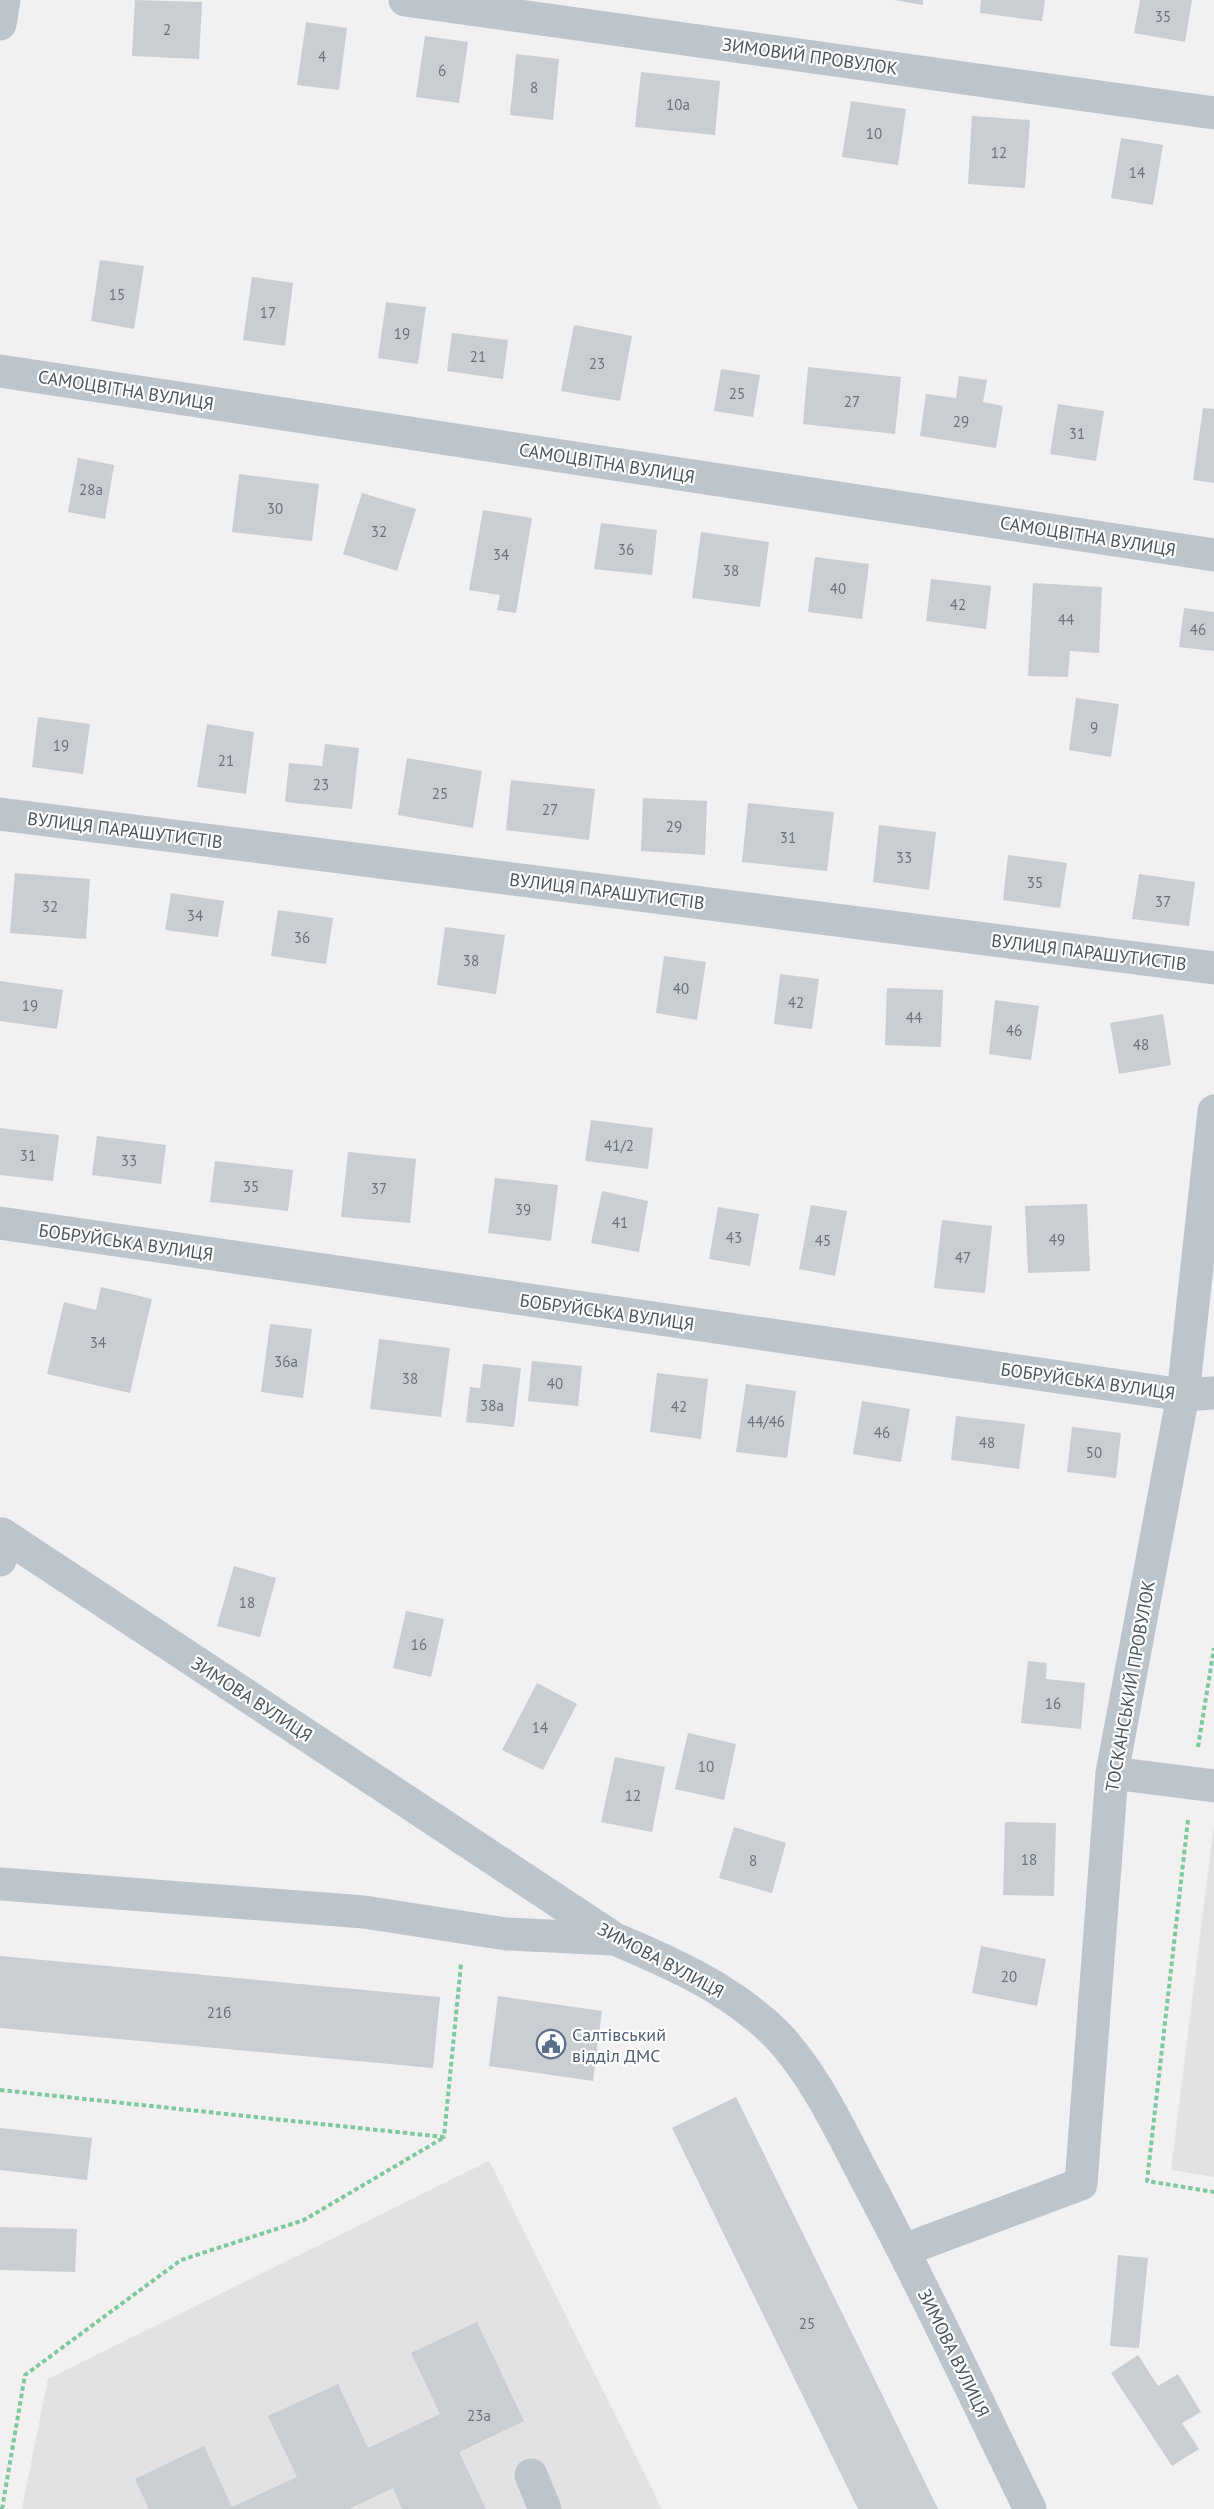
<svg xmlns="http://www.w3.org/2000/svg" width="1214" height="2509" font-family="'PT Sans',sans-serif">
<rect width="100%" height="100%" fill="#f2f0f0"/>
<!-- education -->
<g fill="#e3e1e1">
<polygon points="1214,1824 1214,2177 1171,2170"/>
<polygon points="489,2161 662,2509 22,2509 48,2379"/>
</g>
<!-- building -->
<g fill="#cacdd2">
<polygon points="135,0 202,2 199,59 132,56"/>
<polygon points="894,0 923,0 923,5"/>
<polygon points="981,0 1045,0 1042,21 980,13"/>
<polygon points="1140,0 1192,0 1185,42 1134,33"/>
<polygon points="306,22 347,28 339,90 297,85"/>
<polygon points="425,36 468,42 459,103 416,97"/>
<polygon points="516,54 559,59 553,120 510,115"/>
<polygon points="641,72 720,81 715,135 635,127"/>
<polygon points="851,101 906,109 898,165 842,157"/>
<polygon points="972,116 1030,120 1025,188 968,184"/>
<polygon points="1121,138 1163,145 1153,205 1111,198"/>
<polygon points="100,260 144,266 134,329 91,321"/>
<polygon points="252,277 293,283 285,346 243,340"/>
<polygon points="386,302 426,307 418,364 378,358"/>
<polygon points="574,325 632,336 620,401 561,391"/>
<polygon points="452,333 508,340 503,379 447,371"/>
<polygon points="808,367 901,377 895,434 803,424"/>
<polygon points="721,369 760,375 753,417 714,411"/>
<polygon points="959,376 987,380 983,402 1003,406 996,448 920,436 926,394 956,398"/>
<polygon points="1058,404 1104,411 1096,461 1050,454"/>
<polygon points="1203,408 1214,409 1214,483 1193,480"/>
<polygon points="78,458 114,465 105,519 68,512"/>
<polygon points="239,474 319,484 312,541 232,532"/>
<polygon points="362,493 416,509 397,571 343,554"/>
<polygon points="483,510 532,518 516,613 497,610 500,595 469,590"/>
<polygon points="601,523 657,530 652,575 594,569"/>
<polygon points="701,532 769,542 760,607 692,598"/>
<polygon points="815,557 869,564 862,619 808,612"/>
<polygon points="931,579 991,586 986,629 926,621"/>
<polygon points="1033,583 1102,587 1099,653 1070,651 1068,677 1028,676"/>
<polygon points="1184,608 1214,612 1214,651 1179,647"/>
<polygon points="1076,698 1119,704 1111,757 1069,750"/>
<polygon points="38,717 90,724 83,774 32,767"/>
<polygon points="207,724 254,732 246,794 197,787"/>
<polygon points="325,744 359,748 352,809 285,802 289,763 322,766"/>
<polygon points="407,758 482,771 473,828 398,815"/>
<polygon points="511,780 595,789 589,840 506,830"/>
<polygon points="643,798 707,801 705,855 641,851"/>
<polygon points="748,803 834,812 827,871 742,862"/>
<polygon points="879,825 936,832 929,890 873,882"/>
<polygon points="1008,855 1067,863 1060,908 1003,900"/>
<polygon points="15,873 90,879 86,939 10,933"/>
<polygon points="1139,874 1195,882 1189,926 1132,919"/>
<polygon points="171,893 224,901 218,937 165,930"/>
<polygon points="278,910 333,918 326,964 271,956"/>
<polygon points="445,927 505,935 496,994 437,985"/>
<polygon points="664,956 706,962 697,1020 656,1013"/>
<polygon points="780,974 819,979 812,1029 774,1024"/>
<polygon points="0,981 63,990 57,1029 0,1021"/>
<polygon points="887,988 943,990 941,1047 885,1045"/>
<polygon points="995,1000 1039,1006 1031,1060 989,1054"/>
<polygon points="1163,1014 1171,1065 1119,1074 1110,1023"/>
<polygon points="591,1120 653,1128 648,1169 585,1161"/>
<polygon points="0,1128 59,1135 53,1181 0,1175"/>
<polygon points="97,1136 166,1145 161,1184 92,1175"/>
<polygon points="348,1152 416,1159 410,1223 341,1217"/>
<polygon points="215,1161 293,1170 288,1211 210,1202"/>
<polygon points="495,1178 558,1185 551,1241 488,1233"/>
<polygon points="602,1191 648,1201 639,1252 591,1243"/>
<polygon points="1087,1204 1090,1271 1028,1273 1025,1206"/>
<polygon points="811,1205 847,1211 835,1276 799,1269"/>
<polygon points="718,1207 759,1214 750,1266 709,1259"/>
<polygon points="942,1220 992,1226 985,1293 934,1288"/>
<polygon points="101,1287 152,1299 130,1393 47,1374 64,1302 96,1310"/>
<polygon points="270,1324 312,1329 303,1398 261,1392"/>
<polygon points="379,1339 450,1348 441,1417 370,1409"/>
<polygon points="532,1361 582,1366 578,1406 528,1401"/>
<polygon points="483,1364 521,1368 514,1427 466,1422 470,1387 480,1388"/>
<polygon points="657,1373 708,1379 701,1439 650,1432"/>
<polygon points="746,1384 796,1391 787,1458 736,1452"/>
<polygon points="862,1401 910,1409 901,1462 853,1454"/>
<polygon points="956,1416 1025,1424 1019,1469 951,1460"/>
<polygon points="1072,1427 1121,1433 1116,1478 1067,1472"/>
<polygon points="234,1566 276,1578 260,1637 217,1626"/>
<polygon points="406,1611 444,1619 431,1677 393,1668"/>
<polygon points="1028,1661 1047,1663 1046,1679 1085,1683 1081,1729 1021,1723"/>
<polygon points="537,1683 577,1704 543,1770 502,1750"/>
<polygon points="688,1733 736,1744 724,1800 675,1789"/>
<polygon points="615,1757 665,1767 652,1832 601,1822"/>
<polygon points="1005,1822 1056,1823 1054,1896 1003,1895"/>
<polygon points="734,1827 786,1843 772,1893 719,1878"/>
<polygon points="981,1946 1046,1959 1037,2006 972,1993"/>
<polygon points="0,1956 440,1997 433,2068 0,2028"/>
<polygon points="498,1996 602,2011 593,2081 489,2066"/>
<polygon points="736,2097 874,2378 938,2509 858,2509 672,2128"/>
<polygon points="0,2128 92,2138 87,2180 0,2170"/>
<polygon points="0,2227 77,2229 75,2272 0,2270"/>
<polygon points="1118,2255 1148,2258 1139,2348 1110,2346"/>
<polygon points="477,2322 524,2421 459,2452 486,2509 402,2509 393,2488 349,2509 149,2509 135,2479 204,2446 232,2507 297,2477 268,2416 338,2384 368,2448 440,2414 411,2353"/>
<polygon points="1138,2355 1158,2386 1178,2374 1201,2412 1182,2423 1199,2449 1172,2466 1111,2373"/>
</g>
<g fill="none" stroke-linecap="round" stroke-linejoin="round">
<!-- path -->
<g stroke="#7cc89f" stroke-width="4" stroke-dasharray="4.5 3" stroke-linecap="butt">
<polyline points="1198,1747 1214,1648"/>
<polyline points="1188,1820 1147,2181 1214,2192"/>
<polyline points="0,2090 444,2137 461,1964"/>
<polyline points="2,2509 25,2375 181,2260 304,2220 443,2138"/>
</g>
<!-- minor -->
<g stroke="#bdc5cc" stroke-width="33">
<polyline points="405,0 1214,113"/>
<polyline points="0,24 4,0"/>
<polyline points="0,371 1214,555"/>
<polyline points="0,814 1214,968"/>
<polyline points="0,1223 1183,1395 1214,1393"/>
<path d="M0,1560L2,1534L615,1939C674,1964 733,1990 778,2036C815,2075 841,2132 866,2179C924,2287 976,2399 1030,2509"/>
<polyline points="1112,1773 1214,1786"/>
<polyline points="0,1884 364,1912 506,1934 614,1939"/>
<polyline points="904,2250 1081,2184 1112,1773 1183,1395 1214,1111"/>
<polyline points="531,2475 545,2509"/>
</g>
</g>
<!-- icons -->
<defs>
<g id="civic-ring" transform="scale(1.5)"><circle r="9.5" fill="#fff" stroke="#5c6f8a" stroke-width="1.5"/><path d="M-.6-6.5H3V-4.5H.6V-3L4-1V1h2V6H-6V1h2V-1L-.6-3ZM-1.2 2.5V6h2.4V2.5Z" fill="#5c6f8a"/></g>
</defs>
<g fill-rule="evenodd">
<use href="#civic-ring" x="551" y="2044"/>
</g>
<g text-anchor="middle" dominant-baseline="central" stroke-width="4.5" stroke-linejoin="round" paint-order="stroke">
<!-- number labels -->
<g font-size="15" fill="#69727a">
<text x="1163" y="16">35</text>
<text x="167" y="29">2</text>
<text x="322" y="56">4</text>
<text x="442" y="70">6</text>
<text x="534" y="87">8</text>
<text x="678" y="104">10а</text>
<text x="874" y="133">10</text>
<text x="999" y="152">12</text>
<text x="1137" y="172">14</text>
<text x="117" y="294">15</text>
<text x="268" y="312">17</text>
<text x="402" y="333">19</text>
<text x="478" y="356">21</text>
<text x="597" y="363">23</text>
<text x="737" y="393">25</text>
<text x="852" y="401">27</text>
<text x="961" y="421">29</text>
<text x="1077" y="433">31</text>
<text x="91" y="489">28а</text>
<text x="275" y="508">30</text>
<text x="379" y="531">32</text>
<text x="626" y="549">36</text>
<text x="501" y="554">34</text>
<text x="731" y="570">38</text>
<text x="838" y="588">40</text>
<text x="958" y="604">42</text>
<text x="1066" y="619">44</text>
<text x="1198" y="629">46</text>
<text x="1094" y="727">9</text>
<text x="61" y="745">19</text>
<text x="226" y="760">21</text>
<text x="321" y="784">23</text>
<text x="440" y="793">25</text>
<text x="550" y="809">27</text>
<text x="674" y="826">29</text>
<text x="788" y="837">31</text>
<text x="904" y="857">33</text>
<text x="1035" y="882">35</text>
<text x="1163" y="901">37</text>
<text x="50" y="906">32</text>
<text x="195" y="915">34</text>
<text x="302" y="937">36</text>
<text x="471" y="960">38</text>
<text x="681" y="988">40</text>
<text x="796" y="1002">42</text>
<text x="30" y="1005">19</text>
<text x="914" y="1017">44</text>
<text x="1014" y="1030">46</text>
<text x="1141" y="1044">48</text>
<text x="619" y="1145">41/2</text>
<text x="28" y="1155">31</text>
<text x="129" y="1160">33</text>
<text x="251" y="1186">35</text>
<text x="379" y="1188">37</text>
<text x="523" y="1209">39</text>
<text x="620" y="1222">41</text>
<text x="734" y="1237">43</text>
<text x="1057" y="1239">49</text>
<text x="823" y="1240">45</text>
<text x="963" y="1257">47</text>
<text x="98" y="1342">34</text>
<text x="286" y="1361">36а</text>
<text x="410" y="1378">38</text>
<text x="555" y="1383">40</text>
<text x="492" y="1405">38а</text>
<text x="679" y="1406">42</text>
<text x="766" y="1421">44/46</text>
<text x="882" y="1432">46</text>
<text x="987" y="1442">48</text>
<text x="1094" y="1452">50</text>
<text x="247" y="1602">18</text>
<text x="419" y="1644">16</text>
<text x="1053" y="1703">16</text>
<text x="540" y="1727">14</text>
<text x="706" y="1766">10</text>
<text x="633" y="1795">12</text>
<text x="1029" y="1859">18</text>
<text x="753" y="1860">8</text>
<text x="1009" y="1976">20</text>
<text x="219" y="2012">21б</text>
<text x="807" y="2323">25</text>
<text x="479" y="2415">23а</text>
</g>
<!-- street labels -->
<g font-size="18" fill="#49545c" stroke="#fff">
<text transform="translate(810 56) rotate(8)">ЗИМОВИЙ ПРОВУЛОК</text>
<text transform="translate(126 390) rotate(9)">САМОЦВІТНА ВУЛИЦЯ</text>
<text transform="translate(607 463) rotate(9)">САМОЦВІТНА ВУЛИЦЯ</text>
<text transform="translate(1088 536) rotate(9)">САМОЦВІТНА ВУЛИЦЯ</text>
<text transform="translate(125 830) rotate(7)">ВУЛИЦЯ ПАРАШУТИСТІВ</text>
<text transform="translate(607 891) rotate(7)">ВУЛИЦЯ ПАРАШУТИСТІВ</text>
<text transform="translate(1089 952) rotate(7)">ВУЛИЦЯ ПАРАШУТИСТІВ</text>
<text transform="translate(126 1242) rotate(8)">БОБРУЙСЬКА ВУЛИЦЯ</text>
<text transform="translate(607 1312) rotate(8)">БОБРУЙСЬКА ВУЛИЦЯ</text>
<text transform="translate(1088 1381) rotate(8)">БОБРУЙСЬКА ВУЛИЦЯ</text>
<text transform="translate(1130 1686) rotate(-80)">ТОСКАНСЬКИЙ ПРОВУЛОК</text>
<text transform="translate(252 1699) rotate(33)">ЗИМОВА ВУЛИЦЯ</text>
<text transform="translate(661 1960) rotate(28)">ЗИМОВА ВУЛИЦЯ</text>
<text transform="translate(954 2353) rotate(64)">ЗИМОВА ВУЛИЦЯ</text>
</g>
<!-- service labels -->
<g font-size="18" fill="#4e5e75" stroke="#fff" text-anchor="start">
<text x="572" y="2034">Салтівський<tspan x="572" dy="21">відділ ДМС</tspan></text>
</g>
</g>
</svg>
